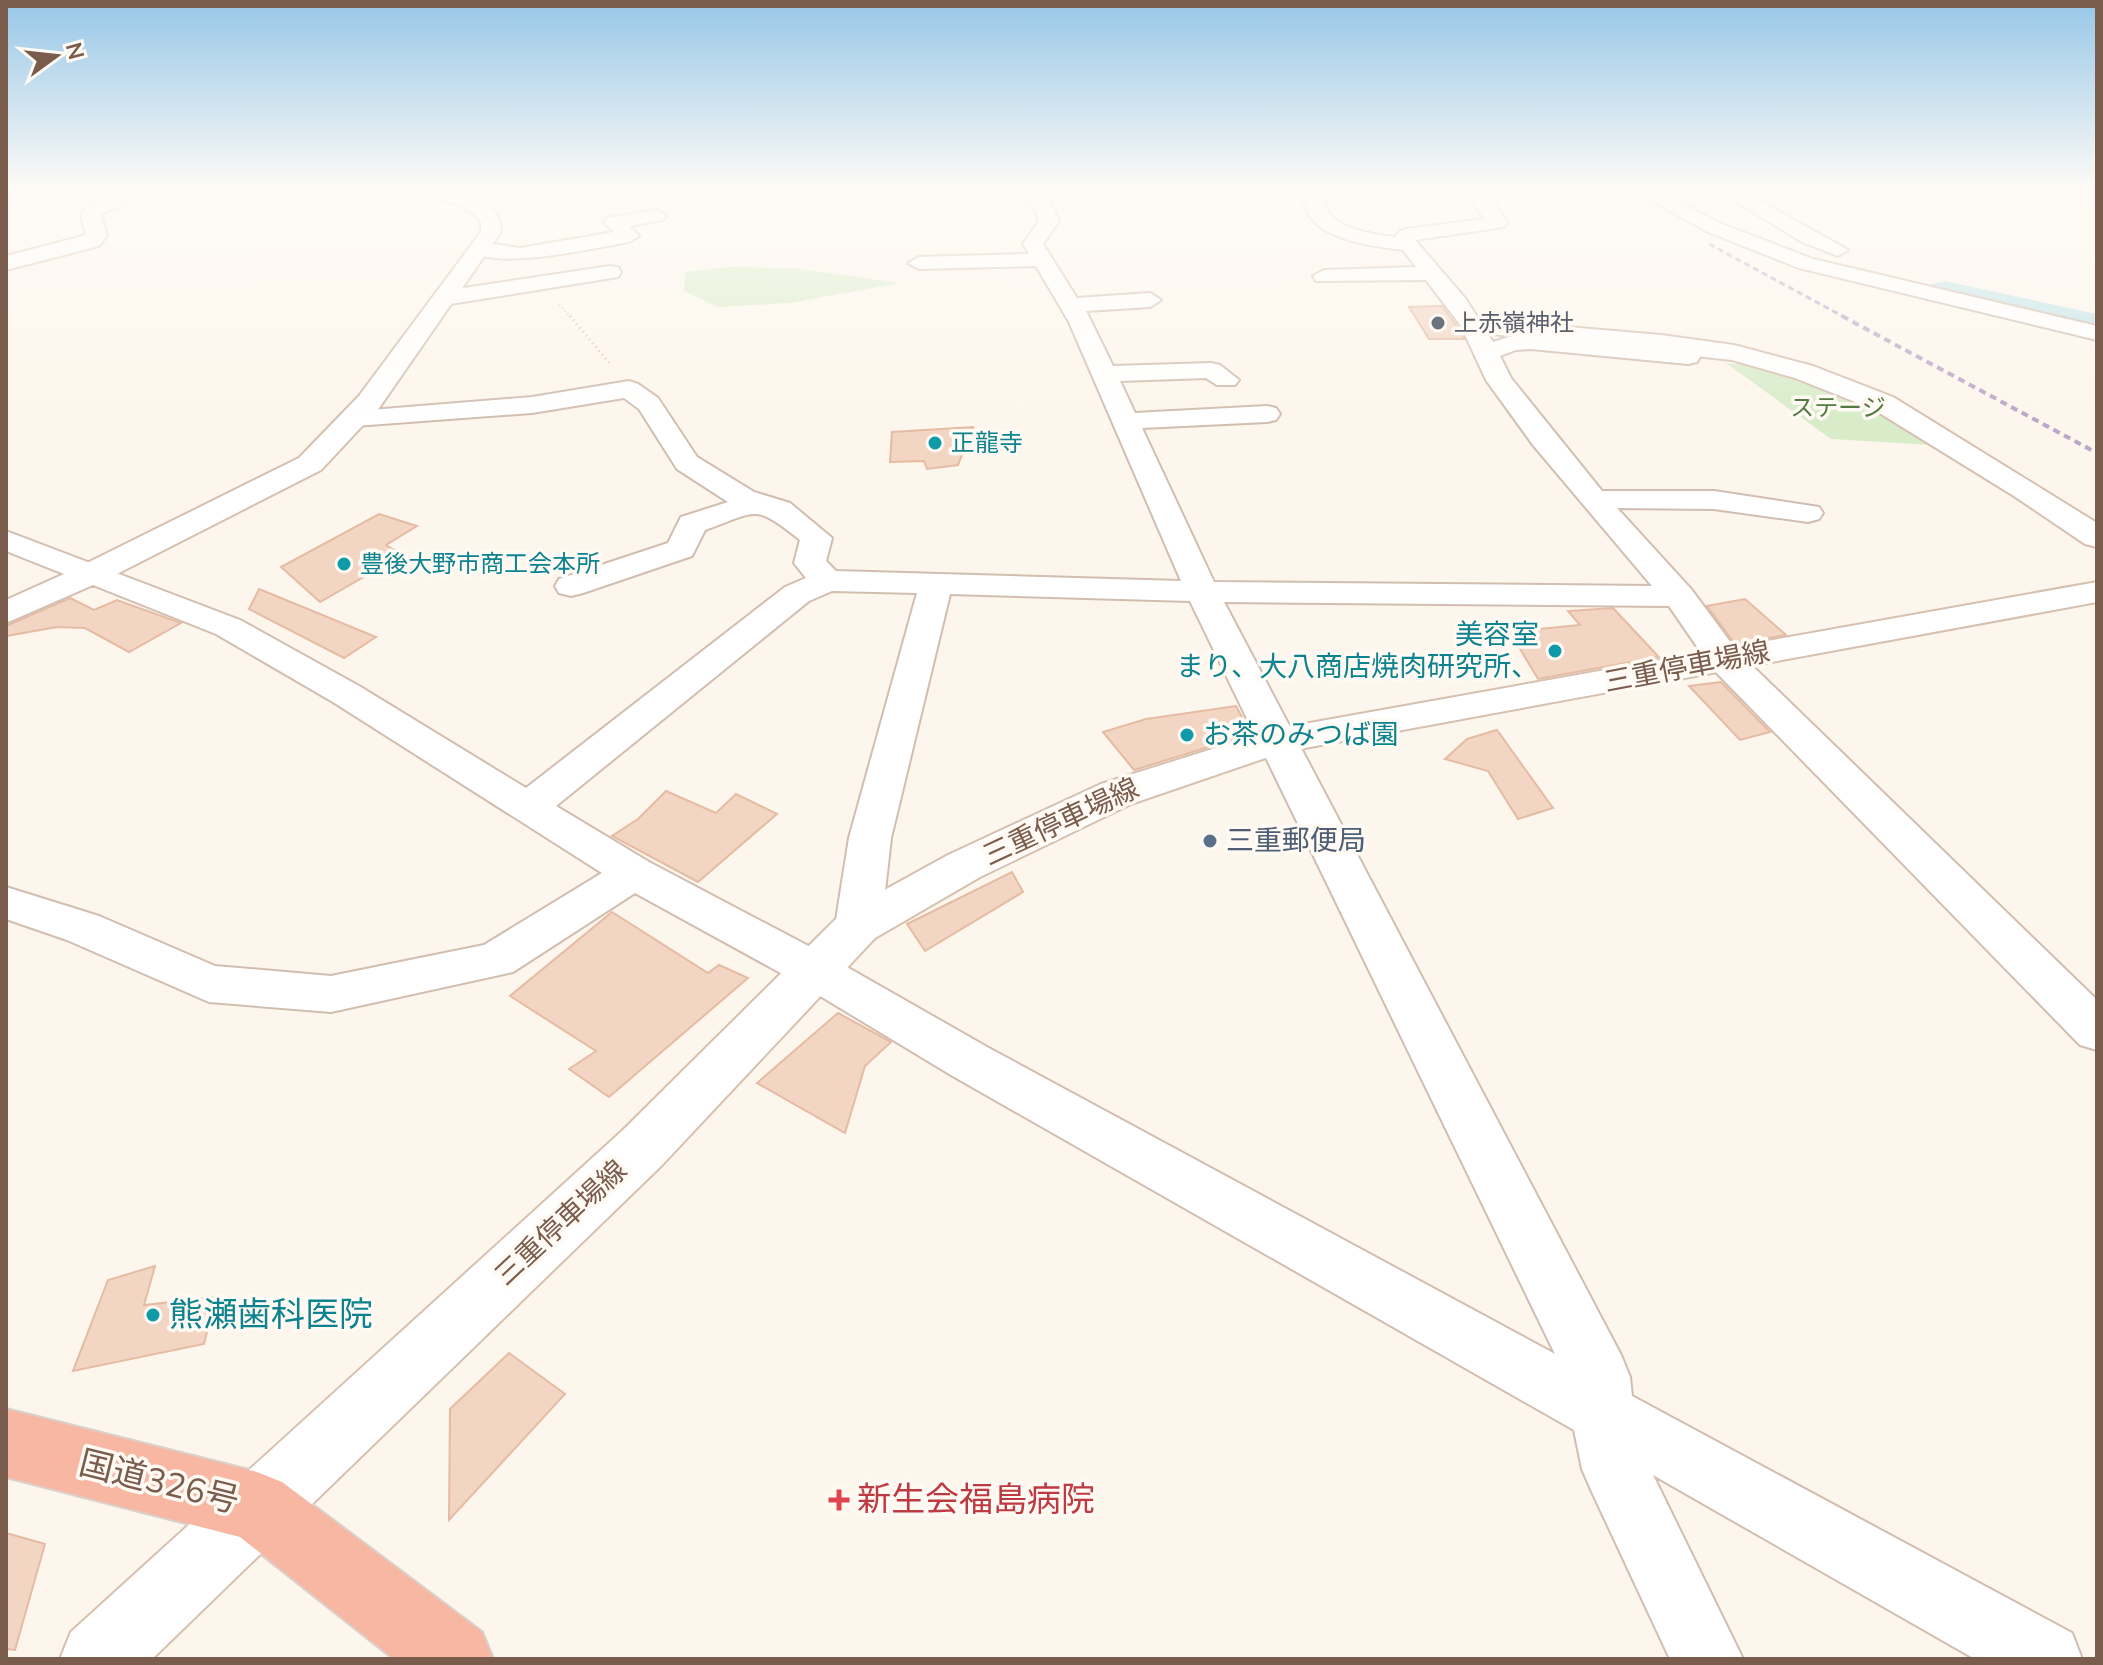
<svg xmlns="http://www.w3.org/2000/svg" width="2103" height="1665" font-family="'Nunito Sans','Noto Sans JP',sans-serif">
<rect width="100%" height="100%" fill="#fdf6ec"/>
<!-- green -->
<g fill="#d8ecc9">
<polygon points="729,267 794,268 899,283 790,303 718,307 684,291 685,272"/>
<polygon points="1726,363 1838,374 1967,447 1831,439"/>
</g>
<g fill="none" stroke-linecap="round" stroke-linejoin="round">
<!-- river -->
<polygon fill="#bfe3e8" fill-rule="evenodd" points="1945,281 2097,314 2097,336 1932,300 1927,292 1932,284"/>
</g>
<!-- building -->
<g fill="#f3d5c3" stroke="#e6bba3" stroke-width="2">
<polygon points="1442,306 1458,328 1464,339 1429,339 1409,307"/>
<polygon points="973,427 958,465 927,469 924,461 890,462 892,432"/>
<polygon points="379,514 417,526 386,545 402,555 320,602 281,567"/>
<polygon points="259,589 376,637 344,658 249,609"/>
<polygon points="70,598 94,610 117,600 181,623 129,652 85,628 57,627 6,636 6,626"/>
<polygon points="1745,599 1786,635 1735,644 1707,606"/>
<polygon points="1613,608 1659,657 1538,679 1510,632 1580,625 1568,611"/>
<polygon points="1721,682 1770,732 1740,740 1689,686"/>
<polygon points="1236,706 1251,734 1134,770 1103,732 1146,719"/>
<polygon points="1497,730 1553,808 1518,819 1488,771 1445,759 1467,739"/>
<polygon points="666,791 716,813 736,794 777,814 698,882 612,836 638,819"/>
<polygon points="1012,872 1023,892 925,951 907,924"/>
<polygon points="612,912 708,973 719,965 748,978 609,1097 569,1069 596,1051 510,996"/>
<polygon points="838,1013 891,1042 865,1066 845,1133 757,1083"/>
<polygon points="155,1266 144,1305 216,1297 204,1344 73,1371 108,1280"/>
<polygon points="509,1353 565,1394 449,1520 450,1409"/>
<polygon points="6,1533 45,1544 15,1650 6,1649"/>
</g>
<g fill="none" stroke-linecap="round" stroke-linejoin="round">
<!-- street casing -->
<g stroke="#d1beb0" stroke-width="4">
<g id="street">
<path d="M1001,188H1026L1048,198L1059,221L1043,244L1077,298L1150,293L1161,300L1150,307L1086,311L1113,366L1211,363L1220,365L1239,380L1235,385H1217L1206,378L1120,381L1135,413L1267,406L1276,408L1280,414L1276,420L1267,422L1142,428L1214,582L1652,586L1533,445L1486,380L1461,326L1426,280L1316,281L1313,276L1324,270L1416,267L1403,250C1370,246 1295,238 1305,188H1323C1317,227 1368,234 1395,237L1400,231L1407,229L1485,219L1460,188H1480L1493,200L1507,223L1504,227L1415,240L1465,298L1493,342L1512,336L1531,335L1697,352L1700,357L1697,362L1688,364L1531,349L1516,350L1500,356L1511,378L1602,491H1714L1819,507L1823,513L1819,519L1808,522L1714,509L1617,508L1691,589L1737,651L2097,1000V1050L2080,1045L1711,667L1669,606L1224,602L1621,1355L1630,1377L1632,1396L2072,1633L2082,1659H1975L1653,1475L1743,1659H1670L1592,1492L1582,1469L1574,1430L951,1075L797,982L635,893L513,972L331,1012L209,1002L67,940L6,919V887L99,916L215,966L331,976L484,945L602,873L333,702L216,634L93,585L6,623V600L64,574L6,551V531L240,620L359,686L526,788L785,587L806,578L794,563L800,540C753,503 759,511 705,530L692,556L583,593L571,596L559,593L555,586L559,579L668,543L681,517L728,502L677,469L639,409L624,398L532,413L355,426L346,424L342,418L346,412L532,397L629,381L638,384L658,398L697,457L754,492L790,503L832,538L826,561L836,571L1181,581L1069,322L1036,266L919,269L908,263L919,257L1029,254L1023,244L1039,221L1033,205ZM832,591L917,593L849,838L835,926L842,938L858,942L874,938L881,926L891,838L950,594L1190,601L1555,1354L987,1047L831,958L649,862L556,806L809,601Z"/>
<polygon points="1629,188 1652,188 1722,224 1813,259 2097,326 2097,340 1799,268 1708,232"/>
<polygon points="1714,188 1737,188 1848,250 1838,256 1802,242"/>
<path d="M656,210L666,216L663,220L629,226L639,236L629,242C597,247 490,273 469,248L479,242L520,248L614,232L604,222L607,218Z"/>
<polygon points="610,266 618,267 621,272 618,277 444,305 433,298 444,291"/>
</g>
</g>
<!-- secondary casing -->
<g stroke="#d6c0b0" stroke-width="4">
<g id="secondary">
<polygon points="127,188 152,188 101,215 107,235 99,246 6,270 6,256 83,236 86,234 81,214 84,210"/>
<path d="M387,188C420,188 500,183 501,232L379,408L321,470L105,580L93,583L81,580L76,573L81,566L299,458L359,396L481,232V222C461,194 419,200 389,192Z"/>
<polygon points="1473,319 1661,335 1734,345 1813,366 1893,397 2097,523 2097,547 2085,544 2014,496 1873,409 1795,378 1732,360 1464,331 1461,326 1464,321"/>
<polygon points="2097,582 2097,602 1283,752 1131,804 980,877 875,938 662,1165 152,1659 60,1659 71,1632 622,1131 841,914 948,855 1101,784 1276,729"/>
</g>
</g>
<!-- highway casing -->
<g stroke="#dad1cd" stroke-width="4">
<polygon id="highway" points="6,1409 257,1472 282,1482 482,1632 493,1659 394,1659 240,1537 6,1477"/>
</g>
<!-- path-far1 -->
<polyline stroke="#d9b8a5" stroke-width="2" stroke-dasharray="1 3" stroke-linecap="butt" points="559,305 572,318"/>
<!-- path -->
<polyline stroke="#d9b8a5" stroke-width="3" stroke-dasharray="1 4" stroke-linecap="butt" points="570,316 610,364"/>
<!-- street -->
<use href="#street" fill="#fff" fill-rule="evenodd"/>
<!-- secondary -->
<use href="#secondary" fill="#fff" fill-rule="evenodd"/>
<!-- highway -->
<use href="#highway" fill="#f7b7a3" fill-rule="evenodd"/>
<!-- rail-far1 -->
<polyline stroke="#b9a8c9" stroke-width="3" stroke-dasharray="6 4" stroke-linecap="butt" points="1709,244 1846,318"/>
<!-- rail -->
<polyline stroke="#b9a8c9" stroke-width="4" stroke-dasharray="7 5" stroke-linecap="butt" points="1842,316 2097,453"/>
</g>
<!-- sky -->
<linearGradient id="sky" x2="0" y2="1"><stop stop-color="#97c7e8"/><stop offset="0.45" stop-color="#fefbf6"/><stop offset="1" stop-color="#fefbf6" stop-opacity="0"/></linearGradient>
<rect width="2103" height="421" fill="url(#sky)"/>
<!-- markers -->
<circle fill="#6b7280" stroke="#fffaf3" stroke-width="3" cx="1438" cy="323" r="8"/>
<g fill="#0f9aa8" stroke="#fffaf3" stroke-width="3">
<circle cx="935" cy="443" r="8"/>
<circle cx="344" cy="564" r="8"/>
<circle cx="1555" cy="651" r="8"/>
<circle cx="1187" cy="735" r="8"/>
<circle cx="153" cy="1315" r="8"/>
</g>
<circle fill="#5c6f8a" stroke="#fffaf3" stroke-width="3" cx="1210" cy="841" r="8"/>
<path fill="#e0444e" stroke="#fffaf3" stroke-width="3" d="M835 1488h8v8h8v8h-8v8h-8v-8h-8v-8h8z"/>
<g text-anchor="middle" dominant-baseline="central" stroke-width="7" stroke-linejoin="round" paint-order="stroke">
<!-- far-worship labels -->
<g font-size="24" fill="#5b616d" stroke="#fffaf3" text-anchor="start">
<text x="1454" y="323">上赤嶺神社</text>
</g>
<!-- far-park labels -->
<g font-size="24" fill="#537a41" stroke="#fffaf3">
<text x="1838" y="408">ステージ</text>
</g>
<!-- far-culture labels -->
<g font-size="24" fill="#0d838f" stroke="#fffaf3" text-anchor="start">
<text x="951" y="443">正龍寺</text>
<text x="360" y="564">豊後大野市商工会本所</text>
</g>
<!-- culture labels -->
<g font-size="28" fill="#0d838f" stroke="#fffaf3" text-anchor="end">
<text x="1539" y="635">美容室<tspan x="1539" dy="32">まり、大八商店焼肉研究所、</tspan></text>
<text x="1203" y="735" text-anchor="start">お茶のみつば園</text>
</g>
<!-- street labels -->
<g font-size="28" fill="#7a5c4d" stroke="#fffaf3">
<text transform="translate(1687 667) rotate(-11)">三重停車場線</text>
<text transform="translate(1061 822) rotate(-25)">三重停車場線</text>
<text transform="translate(561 1223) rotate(-43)">三重停車場線</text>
</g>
<!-- service labels -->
<g font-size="28" fill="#4e5e75" stroke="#fffaf3" text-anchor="start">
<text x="1226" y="841">三重郵便局</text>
</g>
<!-- near-culture labels -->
<g font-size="34" fill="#0d838f" stroke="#fffaf3" text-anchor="start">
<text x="169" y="1315">熊瀬歯科医院</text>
</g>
<!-- near-street labels -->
<g font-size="34" fill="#7a5c4d" stroke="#fffaf3">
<text transform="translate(159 1482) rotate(14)">国道326号</text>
</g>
<!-- near-health labels -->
<g font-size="34" fill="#be3a42" stroke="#fffaf3" text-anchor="start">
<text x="857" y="1500">新生会福島病院</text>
</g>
</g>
<!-- border -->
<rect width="2103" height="1665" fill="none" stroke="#7a5c4d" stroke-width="16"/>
<!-- north arrow -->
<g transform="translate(56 56) rotate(75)" stroke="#fffaf3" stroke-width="6" paint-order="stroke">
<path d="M0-6L14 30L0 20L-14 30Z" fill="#7a5c4d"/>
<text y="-12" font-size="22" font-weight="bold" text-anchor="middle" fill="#7a5c4d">N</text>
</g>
</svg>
